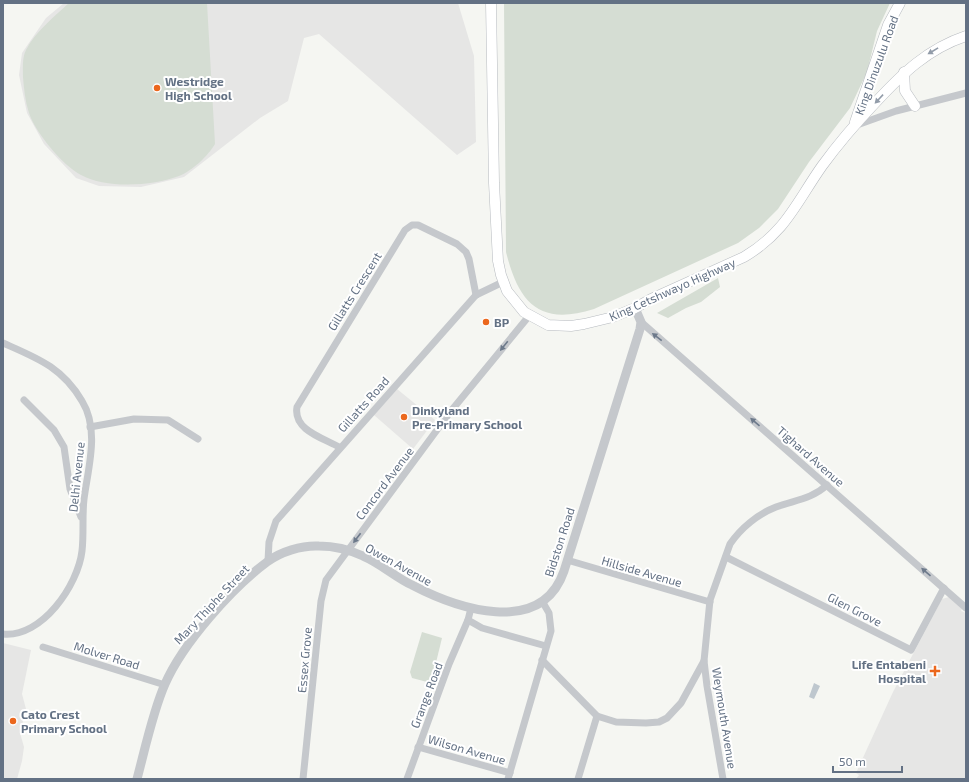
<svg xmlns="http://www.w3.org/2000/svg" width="969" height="782" font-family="'Exo 2',sans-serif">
<rect width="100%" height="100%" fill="#f5f6f2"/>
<!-- built -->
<g fill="#e6e6e5">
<polygon points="64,3 458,3 474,56 476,142 457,155 319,34 304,38 288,101 260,118 184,177 141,187 99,186 76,178 44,144 27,113 19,75 22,53 46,18"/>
<polygon points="397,389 435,420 413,449 374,415"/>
<polygon points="949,597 962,609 961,611 966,613 966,779 856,779 859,775 856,773 893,692 942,599"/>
<polygon points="3,643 31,650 22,694 26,709 20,733 24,747 22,761 17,779 3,779"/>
</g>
<!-- green -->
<g fill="#d5ddd3">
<path d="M69,3H207L215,144C208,156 192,171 179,176C153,186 106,189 81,175C63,166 35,132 29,113C25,101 24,89 23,77C23,68 22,58 26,50C36,31 54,17 69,3Z"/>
<path d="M504,3H890L877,31L867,72L850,108L809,162L778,209L759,228L738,243L594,309C540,326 519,304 506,252Z"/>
<polygon points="718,278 720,287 701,302 686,308 668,318 657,313"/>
<polygon points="422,632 442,638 431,683 412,678 410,672"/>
</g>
<!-- water -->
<polygon fill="#bec7ce" points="814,683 820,686 814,699 809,697"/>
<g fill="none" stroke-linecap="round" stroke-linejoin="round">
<!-- secondary casing -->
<g stroke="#b7bbc0" stroke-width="11">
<g id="secondary">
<path d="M491,3L494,183L498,261L501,275L507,291L524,312L548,325L571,326L584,324L613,317L635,308L651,299L744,257C786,232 796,203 822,166C838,144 856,123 875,103C902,74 927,49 966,36"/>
<polyline points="904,72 905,91 915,106"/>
<polyline points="855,122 888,25 900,3"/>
</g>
</g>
<!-- minor -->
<g stroke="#c5c8cc" stroke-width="7">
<polyline points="857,125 896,111 966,93"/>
<polyline points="641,322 966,608"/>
<path d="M3,343C37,358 62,367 82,401C100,430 88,468 84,499C82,516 84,534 82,551C78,585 42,638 3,634"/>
<polyline points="24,400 54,430 64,447 70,489 81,517"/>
<polyline points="90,427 134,419 168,420 198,439"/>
<path d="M339,447C323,438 293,430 297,407L405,230L412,225H418L457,244L466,252L469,259L476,295"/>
<polyline points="726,557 911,650 944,588"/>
<polyline points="567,560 710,602"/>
<polyline points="268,561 269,542 276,521 476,295 503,282"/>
<polyline points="471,608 468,620 482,628 546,646"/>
<polyline points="43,647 165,685"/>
<path d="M542,660L597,716L616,722L646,723L659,722L667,718L681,703L704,661L710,600L730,544C741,528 758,514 776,507C795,500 812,499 827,485"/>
<polyline points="704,661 707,686 723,779"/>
<polyline points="418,747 510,773"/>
<polyline points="303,779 321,601 326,580 451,411 529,316"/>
<polyline points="407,779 449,664 468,620"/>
<polyline points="508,779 551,631 549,613 542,601"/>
<polyline points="578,779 597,716"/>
</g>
<!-- tertiary -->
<path stroke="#c5c8cc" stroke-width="9" d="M137,779C145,749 153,711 165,684C183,643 232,588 267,562C280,552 302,545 319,546C333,546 350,550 363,556C380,563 395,577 412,585C456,608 541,638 564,571L640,329L641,322L635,308"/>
<!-- secondary -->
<use href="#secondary" stroke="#fff" stroke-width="10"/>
</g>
<!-- one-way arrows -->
<defs><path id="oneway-solid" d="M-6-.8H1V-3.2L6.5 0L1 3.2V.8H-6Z"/></defs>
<g fill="#929ca9">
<use href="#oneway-solid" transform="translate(933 51) rotate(149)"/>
<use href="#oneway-solid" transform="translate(879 99) rotate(133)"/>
</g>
<g fill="#6d7a8b">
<use href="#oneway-solid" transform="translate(657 337) rotate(-142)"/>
<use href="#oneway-solid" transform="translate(504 346) rotate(129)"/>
<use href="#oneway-solid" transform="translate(755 422) rotate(-139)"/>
<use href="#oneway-solid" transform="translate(357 538) rotate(127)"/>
<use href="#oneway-solid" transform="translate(926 572) rotate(-139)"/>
</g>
<!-- markers -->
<g fill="#eb671d" stroke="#fff" stroke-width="1.5">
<circle cx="157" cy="88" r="4"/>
<circle cx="486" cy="322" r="4"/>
<circle cx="404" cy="417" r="4"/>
<path d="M933 665h4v4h4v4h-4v4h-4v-4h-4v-4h4z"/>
<circle cx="13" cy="721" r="4"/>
</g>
<g text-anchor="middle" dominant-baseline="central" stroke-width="4" stroke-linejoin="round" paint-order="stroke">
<!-- street labels -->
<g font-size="12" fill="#637184" stroke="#fff">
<text transform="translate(876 65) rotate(-70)">King Dinuzulu Road</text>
<text transform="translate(672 289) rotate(-24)">King Cetshwayo Highway</text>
<text transform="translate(354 291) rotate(-58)">Gillatts Crescent</text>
<text transform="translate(363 404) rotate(-48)">Gillatts Road</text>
<text transform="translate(811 456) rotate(41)">Tighard Avenue</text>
<text transform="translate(76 477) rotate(-84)">Delhi Avenue</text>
<text transform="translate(384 483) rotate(-53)">Concord Avenue</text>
<text transform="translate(559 542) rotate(-72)">Bidston Road</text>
<text transform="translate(399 564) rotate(29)">Owen Avenue</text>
<text transform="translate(642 571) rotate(16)">Hillside Avenue</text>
<text transform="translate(211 604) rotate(-47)">Mary Thiphe Street</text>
<text transform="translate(855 609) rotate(27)">Glen Grove</text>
<text transform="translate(107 655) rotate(17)">Molver Road</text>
<text transform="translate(304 660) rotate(-85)">Essex Grove</text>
<text transform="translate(426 695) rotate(-69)">Grange Road</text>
<text transform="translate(725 718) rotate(81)">Weymouth Avenue</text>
<text transform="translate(467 749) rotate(16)">Wilson Avenue</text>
</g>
<!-- poi labels -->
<g font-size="12" font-weight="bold" fill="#637184" stroke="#fff" text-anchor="start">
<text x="165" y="81">Westridge<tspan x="165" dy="14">High School</tspan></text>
<text x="494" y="322">BP</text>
<text x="412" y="410">Dinkyland<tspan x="412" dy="14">Pre-Primary School</tspan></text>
<text x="926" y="664" text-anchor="end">Life Entabeni<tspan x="926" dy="14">Hospital</tspan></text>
<text x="21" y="714">Cato Crest<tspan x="21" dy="14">Primary School</tspan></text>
</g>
</g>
<!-- border -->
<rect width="969" height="782" fill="none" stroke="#637184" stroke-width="8"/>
<!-- scale -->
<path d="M833 766v6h69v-6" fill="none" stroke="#637184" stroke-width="2"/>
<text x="839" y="766" font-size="12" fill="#637184" stroke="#ffffff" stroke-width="3" paint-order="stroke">50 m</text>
</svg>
